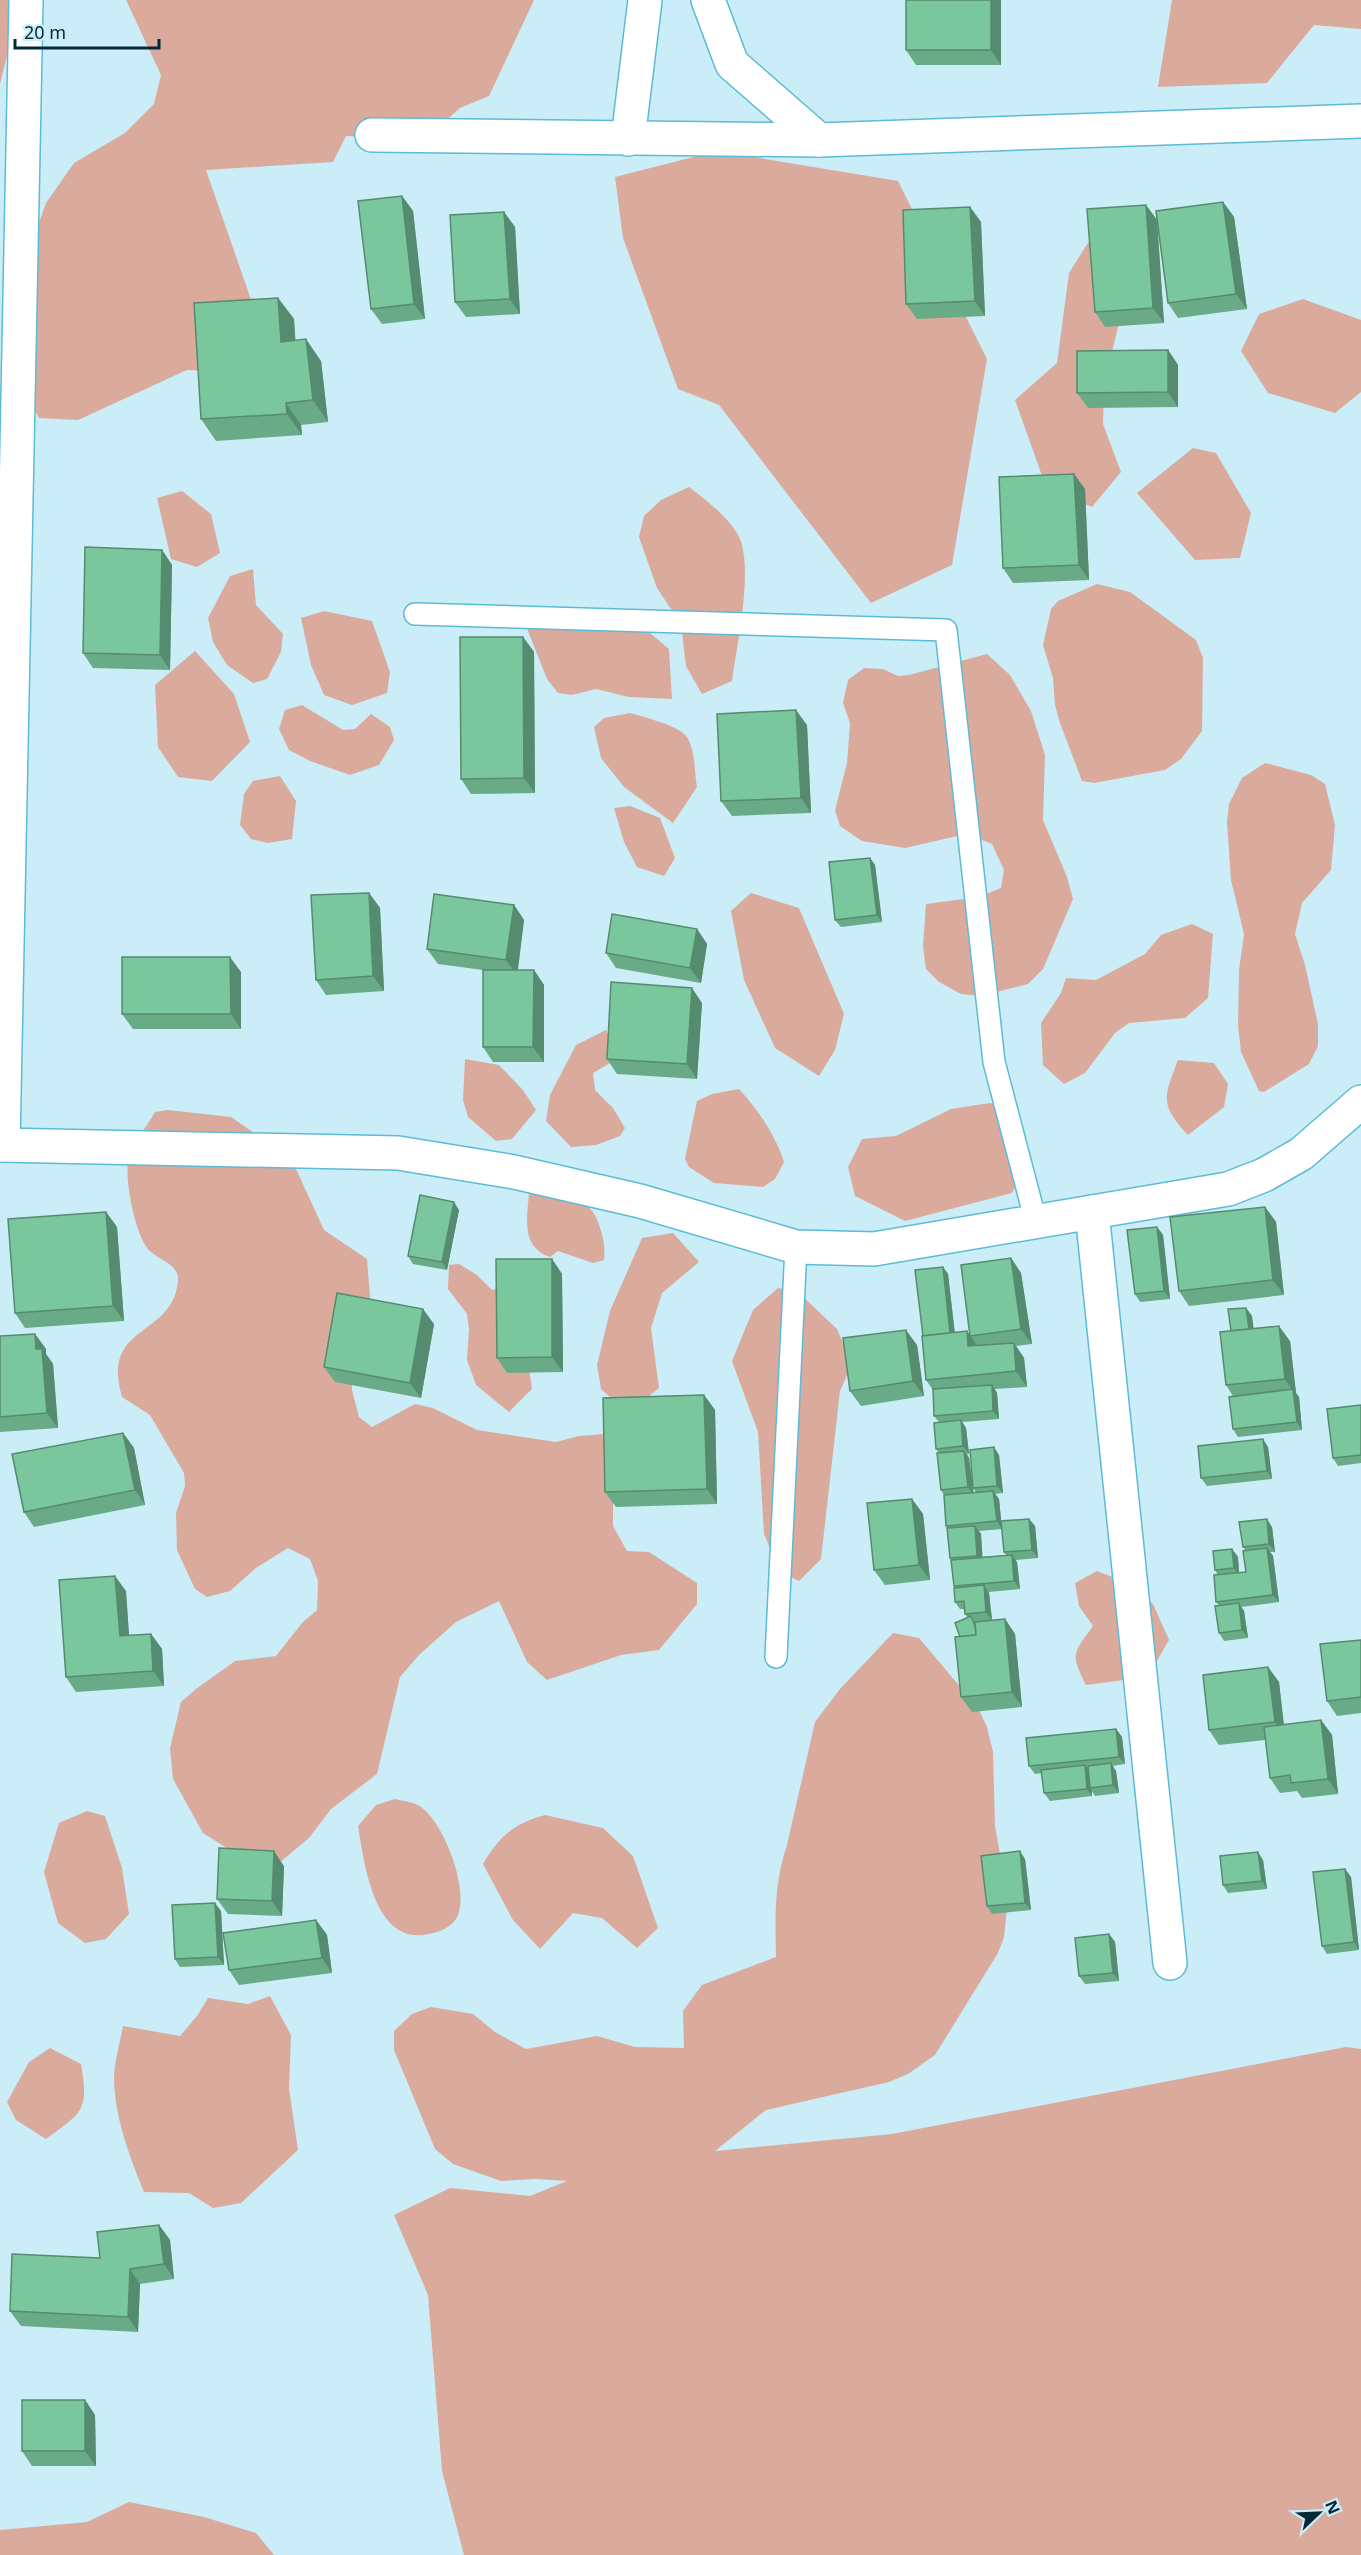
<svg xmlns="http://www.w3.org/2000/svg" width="1361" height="2555" font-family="'Noto Sans',sans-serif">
<rect width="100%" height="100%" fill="#caedf8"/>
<!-- green -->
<g fill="#daab9c">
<polygon points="0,0 8,0 11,39 0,84"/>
<polygon points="126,0 534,0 489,96 460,108 425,139 346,136 333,162 206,170 255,311 228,372 187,370 78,420 39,418 26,393 30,248 46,203 74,163 125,133 154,104 161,75"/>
<polygon points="1172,0 1361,0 1361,29 1314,25 1267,83 1158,87"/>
<polygon points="717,151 898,181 987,359 952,565 871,603 719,405 678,389 623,238 615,177"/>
<polygon points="1098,227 1132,268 1104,386 1103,424 1121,472 1092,507 1046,487 1015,400 1057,363 1069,273"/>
<polygon points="1303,299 1361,320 1361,392 1335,413 1268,393 1241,351 1259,314"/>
<polygon points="1193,448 1216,453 1251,513 1240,558 1195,560 1137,493"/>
<path d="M689,487C705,499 733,521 740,539C753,572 737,644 732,681L702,694L686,666L681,624L657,588L639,537L644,516L661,500Z"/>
<polygon points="182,491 211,514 220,553 197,567 171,559 157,498"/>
<polygon points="253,569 256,605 283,634 281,652 267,679 253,683 227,665 213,642 208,618 230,576"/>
<polygon points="1097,584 1130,592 1196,640 1203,658 1202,731 1181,759 1165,770 1094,783 1082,781 1060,723 1055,705 1053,678 1043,645 1051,609 1058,601"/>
<polygon points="324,611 372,621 390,672 387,693 352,705 324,695 311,665 301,618"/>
<polygon points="633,624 644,628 669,649 672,699 629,697 596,689 572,695 558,693 547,679 526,626 595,630"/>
<polygon points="195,651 234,694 250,742 212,781 178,777 158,747 155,685"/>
<polygon points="987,654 1010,675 1031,711 1045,755 1043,820 1067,877 1073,899 1043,969 1028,984 981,996 961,994 939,982 926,969 923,946 926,904 979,897 1001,888 1004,870 992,844 966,834 905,848 862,841 840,826 835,810 847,763 850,723 843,703 848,680 864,668 883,669 898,676 909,675"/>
<polygon points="302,705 343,730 355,729 371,714 390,727 394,740 379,765 350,775 310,761 289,750 279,729 285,710"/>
<path d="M630,713C644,717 672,724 683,733C696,743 694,772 697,787L673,823L624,787L601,758L594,727L604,718Z"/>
<polygon points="1265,763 1311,775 1325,784 1335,825 1331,870 1302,903 1295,934 1305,965 1318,1024 1318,1046 1309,1064 1264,1092 1259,1091 1241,1052 1238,1025 1239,970 1244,934 1231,880 1227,822 1229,804 1242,778"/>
<polygon points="280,776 296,801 292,839 268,843 251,839 240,825 244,794 253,781"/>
<polygon points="630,806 660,818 675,858 664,876 637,867 624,842 614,808"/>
<polygon points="751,893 799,908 844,1014 835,1050 819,1076 775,1048 744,980 731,911"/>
<polygon points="1192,924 1213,934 1208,998 1185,1018 1129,1023 1115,1033 1085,1073 1064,1084 1043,1065 1041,1023 1061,993 1066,978 1096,980 1145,954 1161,935"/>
<polygon points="606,1030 614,1046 615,1060 593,1073 595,1090 613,1108 625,1128 620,1136 596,1145 571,1147 546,1121 550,1095 576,1045"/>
<polygon points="465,1059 499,1065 523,1090 536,1110 512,1139 496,1141 468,1117 463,1100"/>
<path d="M1178,1060L1214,1063L1228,1084L1224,1107L1188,1135C1159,1104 1164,1097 1178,1060Z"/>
<path d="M739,1089C758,1110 775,1134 784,1162L775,1179L763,1187L714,1183L689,1167L685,1159L697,1101L712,1094Z"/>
<polygon points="990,1103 1019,1112 1029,1159 1012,1193 905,1221 855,1196 848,1167 862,1139 896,1136 951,1109"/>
<path d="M168,1110L231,1117L270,1144L288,1158L297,1171L324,1230L367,1259L372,1321L351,1351L352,1390L359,1417L372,1427L415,1404L433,1408L477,1430L556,1442L579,1436L632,1432L613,1504V1526L627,1551L649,1552L697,1583V1604L659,1650L621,1655L547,1680L527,1662L499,1601L456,1622L419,1655L400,1677L377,1774L331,1809L309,1838L279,1863L230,1850L203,1833L173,1779L170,1748L181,1702L196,1689L235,1661L276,1656L302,1623L317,1610L318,1581L310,1559L288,1548L256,1568L230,1591L207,1597L195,1589L177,1550L176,1513L185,1486L184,1473L150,1415L122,1397C100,1323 174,1338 178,1280C179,1265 160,1260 151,1252C135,1239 123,1174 129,1156C135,1141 147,1126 155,1112Z"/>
<path d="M550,1185C575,1198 594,1201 601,1231C604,1241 605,1249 604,1260L593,1263L558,1251L550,1257C521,1247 527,1219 529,1193Z"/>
<polygon points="673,1233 699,1262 662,1293 651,1328 659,1388 628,1413 601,1389 597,1365 610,1311 642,1238"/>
<polygon points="459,1264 477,1275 492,1290 502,1287 528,1362 532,1389 509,1412 476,1385 467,1360 469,1329 467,1314 448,1289 449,1265"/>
<polygon points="778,1288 797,1291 837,1329 852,1364 840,1391 821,1559 799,1581 780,1572 764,1534 758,1432 732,1361 753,1310"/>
<path d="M1097,1571L1133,1585L1153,1604L1169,1640L1154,1666L1131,1679L1086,1685C1070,1653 1073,1654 1093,1626L1079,1606L1075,1583Z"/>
<path d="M893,1633L919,1638L978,1708L987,1727L993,1752L995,1826L1008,1899L1004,1937L998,1953L935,2055L908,2074L889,2082L766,2110L715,2151L892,2134L1346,2047L1361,2049V2555H464L442,2471L428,2295L394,2215L450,2188L530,2196L567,2181L536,2179L501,2181L453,2164L435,2149L394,2050V2031L412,2014L431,2007L473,2014L495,2032L526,2049L597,2036L635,2047L684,2048L683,2011L702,1985L776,1957C775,1919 774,1882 787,1845L815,1722L840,1689Z"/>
<path d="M395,1799C403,1801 414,1802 421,1807C444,1823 469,1889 458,1915C453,1927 440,1932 429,1934C374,1947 364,1862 358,1826L376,1805Z"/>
<polygon points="87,1811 105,1816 122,1868 129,1914 106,1939 85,1943 58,1923 44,1872 59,1823"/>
<path d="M545,1815L603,1828L633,1856L658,1928L637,1948L602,1918L573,1913L540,1949L513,1920L483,1864C500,1836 513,1824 545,1815Z"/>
<path d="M270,1996L291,2035L289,2088L298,2150L241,2203L213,2208L189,2193L144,2192C129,2155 114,2116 114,2076C115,2060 120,2042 123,2026L180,2036L197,2016L208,1998L248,2004Z"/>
<path d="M50,2048L81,2064C89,2111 83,2112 46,2139L16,2120L7,2102L29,2062Z"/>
<polygon points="129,2502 204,2517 256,2533 274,2555 0,2555 0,2530 87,2522"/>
</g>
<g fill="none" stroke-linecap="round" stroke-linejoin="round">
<!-- service casing -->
<g stroke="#5cbbd6" stroke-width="24">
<g id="service">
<polyline points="415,614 946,630 994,1062 1036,1222"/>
<polyline points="776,1657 796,1247"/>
</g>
</g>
<!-- minor casing -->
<g stroke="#5cbbd6" stroke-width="36">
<g id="minor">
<polyline points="708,0 732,64 819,140"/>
<polyline points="372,135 819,140 1361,121"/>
<polyline points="628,139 645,0"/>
<polyline points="0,1145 398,1153 514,1172 640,1201 796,1247 874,1249 1228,1189 1264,1175 1301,1154 1361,1102"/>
<polyline points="3,1145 26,0"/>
<polyline points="1092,1212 1170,1963"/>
</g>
</g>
<!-- service -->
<use href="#service" stroke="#fff" stroke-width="21"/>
<!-- minor -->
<use href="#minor" stroke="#fff" stroke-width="33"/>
</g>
<!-- wall -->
<g fill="#69ab87" fill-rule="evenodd">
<polygon points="1001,0 1001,65 916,65 906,50"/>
<polygon points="402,196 413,211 425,319 382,324 371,309"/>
<polygon points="1223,202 1234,217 1247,309 1178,318 1168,303"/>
<polygon points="1146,205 1157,220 1164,323 1105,327 1095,312"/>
<polygon points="970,207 981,222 985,316 917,319 906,304"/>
<polygon points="504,212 515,227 520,314 466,317 455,302"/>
<polygon points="278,298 294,319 295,340 321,361 328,422 301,425 302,435 216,441 201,419"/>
<polygon points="1168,350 1178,365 1178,407 1088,408 1077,393"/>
<polygon points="1074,474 1085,489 1089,580 1013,583 1003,568"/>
<polygon points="162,550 172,565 170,670 93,668 83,653"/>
<polygon points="523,637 534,652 535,793 471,794 461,779"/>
<polygon points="807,725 811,813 732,816 721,801"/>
<polygon points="870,858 875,865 882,922 841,927 835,920"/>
<polygon points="369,893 380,908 384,991 326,995 316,980"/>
<polygon points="514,905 524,920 518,970 534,970 544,985 544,1062 493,1062 483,1047 483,970 438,964 427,949"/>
<polygon points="697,929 707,944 701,983 616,968 606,953"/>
<polygon points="241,972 241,1029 133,1029 122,1014"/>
<polygon points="702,1003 697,1079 617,1074 607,1059"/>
<polygon points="1265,1207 1276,1222 1284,1295 1189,1306 1179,1291"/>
<polygon points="459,1210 447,1270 413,1264 408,1256"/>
<polygon points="106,1212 117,1227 124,1321 25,1328 15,1313"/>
<polygon points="1157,1227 1163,1235 1170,1299 1140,1302 1135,1294"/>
<path d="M1011,1258L1021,1273L1032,1344L1016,1346L1024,1358L1027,1387L995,1389L997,1393L999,1419L962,1422L966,1428L969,1454H967L969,1458L973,1493L976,1492L973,1488L999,1455L1003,1493L995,1494L999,1499L1001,1521L1029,1519L1035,1526L1038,1558L1015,1560L1017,1562L1020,1589L988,1592L989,1593L992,1620L974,1621L1005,1619L1015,1634L1022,1707L972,1712L961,1697L960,1637L968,1618L965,1614V1609H960L955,1602V1588L954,1586L951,1560L950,1558L948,1528L946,1526L944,1495L941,1490L939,1453L936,1449L939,1422L934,1416L933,1390L926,1380L923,1335L943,1267L948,1274L955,1333L967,1331L970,1335ZM1002,1529L1004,1552L1006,1555L982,1557L981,1534L979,1531Z"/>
<polygon points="552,1259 562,1274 563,1372 507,1373 497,1358"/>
<polygon points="1246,1308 1252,1316 1253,1329 1290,1341 1296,1393 1299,1397 1302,1430 1238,1437 1233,1429 1233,1396 1226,1385 1231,1331"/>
<polygon points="434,1324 421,1398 335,1382 324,1367"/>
<polygon points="35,1334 46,1349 46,1354 53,1364 58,1428 0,1432 0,1336"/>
<polygon points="917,1345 924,1396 861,1406 850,1391"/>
<polygon points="704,1395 715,1410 717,1504 616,1507 605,1492"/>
<polygon points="1361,1405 1361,1463 1338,1466 1333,1458"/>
<polygon points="123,1433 134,1448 145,1505 34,1527 24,1512"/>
<polygon points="1268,1447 1272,1479 1207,1486 1201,1478"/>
<polygon points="912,1499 923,1514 930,1580 885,1585 874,1570"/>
<polygon points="1272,1527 1275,1552 1270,1552 1273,1556 1279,1602 1241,1607 1244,1611 1248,1638 1224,1641 1219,1633 1219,1605 1216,1602 1218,1575 1215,1570 1232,1549 1238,1557 1239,1572 1246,1572 1245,1550 1243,1547"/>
<polygon points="126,1591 129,1635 151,1634 162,1649 164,1686 76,1692 66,1677"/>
<polygon points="1361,1640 1361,1713 1337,1716 1327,1701"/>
<polygon points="1268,1667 1279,1682 1284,1725 1321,1720 1332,1735 1338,1794 1302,1798 1297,1791 1280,1793 1270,1778 1265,1740 1219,1745 1209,1730"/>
<polygon points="1116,1729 1122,1737 1125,1764 1112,1766 1116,1771 1119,1793 1095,1796 1092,1791 1092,1796 1050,1801 1044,1793 1042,1773 1035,1774 1029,1766"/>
<polygon points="1025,1859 1031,1910 992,1914 987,1906"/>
<polygon points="1263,1860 1267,1889 1228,1893 1223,1885"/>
<polygon points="284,1866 282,1916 228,1914 217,1899"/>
<polygon points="1345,1869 1351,1877 1359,1950 1327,1954 1322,1946"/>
<polygon points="221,1911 224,1965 180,1967 175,1959"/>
<polygon points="316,1920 327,1935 332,1973 239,1985 229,1970"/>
<polygon points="1109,1934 1115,1942 1119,1981 1085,1984 1079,1976"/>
<polygon points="159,2225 170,2240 174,2279 140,2284 138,2332 21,2326 10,2311"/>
<polygon points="85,2400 95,2415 96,2466 32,2466 22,2451"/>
</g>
<!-- shaded-wall -->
<g fill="#558b6e">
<polygon points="991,0 1001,0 1001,65 991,50"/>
<polygon points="402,196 413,211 425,319 414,304"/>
<polygon points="1223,202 1234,217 1247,309 1236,294"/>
<polygon points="1146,205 1157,220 1164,323 1153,308"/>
<polygon points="970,207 981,222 985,316 975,301"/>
<polygon points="504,212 515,227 520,314 510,299"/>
<polygon points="278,298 294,319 297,363 281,342"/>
<polygon points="306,339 321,361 328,422 313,400"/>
<polygon points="1168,350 1178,365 1178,407 1168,392"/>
<polygon points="286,403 301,425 302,435 287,414"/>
<polygon points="1074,474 1085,489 1089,580 1079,565"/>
<polygon points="162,550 172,565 170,670 160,655"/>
<polygon points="523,637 534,652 535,793 524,778"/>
<polygon points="796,710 807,725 811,813 801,798"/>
<polygon points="870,858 875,865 882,922 877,915"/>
<polygon points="369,893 380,908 384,991 373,976"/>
<polygon points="514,905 524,920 517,975 506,960"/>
<polygon points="697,929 707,944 701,983 690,968"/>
<polygon points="230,957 241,972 241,1029 231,1014"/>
<polygon points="534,970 544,985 544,1062 533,1047"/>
<polygon points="692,988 702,1003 697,1079 687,1064"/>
<polygon points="454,1202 459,1210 447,1270 442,1262"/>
<polygon points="1265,1207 1276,1222 1284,1295 1273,1280"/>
<polygon points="106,1212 117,1227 124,1321 113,1306"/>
<polygon points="1157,1227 1163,1235 1170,1299 1164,1291"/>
<polygon points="1011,1258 1021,1273 1032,1344 1021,1329"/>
<polygon points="552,1259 562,1274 563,1372 552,1357"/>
<polygon points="943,1267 948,1274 956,1345 951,1338"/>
<polygon points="1246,1308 1252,1316 1255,1339 1249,1331"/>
<polygon points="423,1309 434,1324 421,1398 410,1383"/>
<polygon points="1279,1326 1290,1341 1296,1393 1299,1397 1302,1430 1297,1422 1293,1391 1285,1379"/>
<polygon points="906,1330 917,1345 924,1396 913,1381"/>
<polygon points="967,1331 978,1347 968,1346"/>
<polygon points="35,1334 46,1349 46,1354 53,1364 58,1428 47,1413 36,1349"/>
<polygon points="1014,1343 1024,1358 1027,1387 1016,1371"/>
<polygon points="992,1385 997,1393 999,1419 993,1411"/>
<polygon points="704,1395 715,1410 717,1504 707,1489"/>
<polygon points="961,1420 966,1428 969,1454 963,1446"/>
<polygon points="123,1433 134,1448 145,1505 135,1490"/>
<polygon points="1263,1439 1268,1447 1272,1479 1267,1471"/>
<polygon points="994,1447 999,1455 1003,1493 997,1486"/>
<polygon points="964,1451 969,1458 974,1495 968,1487"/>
<polygon points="993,1491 999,1499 1002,1529 997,1521"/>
<polygon points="912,1499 923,1514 930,1580 919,1565"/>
<polygon points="1029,1519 1035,1526 1038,1558 1032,1550"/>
<polygon points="1267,1519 1272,1527 1275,1552 1269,1544"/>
<polygon points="975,1526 981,1534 983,1564 977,1556"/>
<polygon points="1267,1548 1273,1556 1279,1602 1273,1595"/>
<polygon points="1232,1549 1238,1557 1239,1576 1234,1568"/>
<polygon points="1012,1555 1017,1562 1020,1589 1014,1581"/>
<polygon points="115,1576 126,1591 130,1651 120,1636"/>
<polygon points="984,1585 989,1593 992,1620 986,1612"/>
<polygon points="1239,1603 1244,1611 1248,1638 1242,1630"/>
<polygon points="1005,1619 1015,1634 1022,1707 1012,1692"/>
<polygon points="151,1634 162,1649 164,1686 153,1671"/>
<polygon points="1268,1667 1279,1682 1285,1737 1275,1722"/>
<polygon points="1321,1720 1332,1735 1338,1794 1328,1779"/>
<polygon points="1116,1729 1122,1737 1125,1764 1119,1757"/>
<polygon points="1111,1763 1116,1771 1119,1793 1113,1785"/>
<polygon points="1085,1765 1090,1773 1090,1788 1092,1791 1092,1796 1087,1789"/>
<polygon points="274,1851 284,1866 282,1916 272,1901"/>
<polygon points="1020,1851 1025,1859 1031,1910 1025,1903"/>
<polygon points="1258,1852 1263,1860 1267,1889 1262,1881"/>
<polygon points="1345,1869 1351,1877 1359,1950 1354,1942"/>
<polygon points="215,1903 221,1911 224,1965 218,1957"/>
<polygon points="316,1920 327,1935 332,1973 322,1958"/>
<polygon points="1109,1934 1115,1942 1119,1981 1113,1973"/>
<polygon points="159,2225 170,2240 174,2279 164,2264"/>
<polygon points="130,2269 140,2284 138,2332 128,2317"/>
<polygon points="85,2400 95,2415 96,2466 85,2451"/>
</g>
<!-- building -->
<g fill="#7ac79d" stroke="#558b6e" stroke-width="1.5">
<rect x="906" y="0" width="85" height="50"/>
<polygon points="402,196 414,304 371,309 358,201"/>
<polygon points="1223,202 1236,294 1168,303 1156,211"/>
<polygon points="1146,205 1153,308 1095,312 1087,209"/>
<polygon points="970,207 975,301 906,304 903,210"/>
<polygon points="504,212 510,299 455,302 450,215"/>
<polygon points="278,298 281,342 306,339 313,400 286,403 287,414 201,419 194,303"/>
<polygon points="1168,350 1168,392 1077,393 1077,351"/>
<polygon points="1074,474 1079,565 1003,568 999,477"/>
<polygon points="85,547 162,550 160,655 83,653"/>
<polygon points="460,637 523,637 524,778 461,779"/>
<polygon points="796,710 801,798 721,801 717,714"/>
<polygon points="870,858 877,915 835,920 829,862"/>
<polygon points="369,893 373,976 316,980 311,895"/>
<polygon points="434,894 514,905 506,960 427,949"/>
<polygon points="612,914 697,929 690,968 606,953"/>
<polygon points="122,957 230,957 231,1014 122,1014"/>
<polygon points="483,970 534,970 533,1047 483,1047"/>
<polygon points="611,982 692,988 687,1064 607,1059"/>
<polygon points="420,1195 454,1202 442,1262 408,1256"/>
<polygon points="1265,1207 1273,1280 1179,1291 1170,1217"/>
<polygon points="106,1212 113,1306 15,1313 8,1219"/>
<polygon points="1157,1227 1164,1291 1135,1294 1127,1230"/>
<polygon points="1011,1258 1021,1329 970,1336 961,1265"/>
<polygon points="496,1259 552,1259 552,1357 497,1358"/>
<polygon points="943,1267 950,1333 923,1336 915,1270"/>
<polygon points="337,1293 423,1309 410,1383 324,1367"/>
<polygon points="1246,1308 1249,1329 1231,1331 1228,1309"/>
<polygon points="1279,1326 1285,1379 1226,1385 1220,1332"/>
<polygon points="906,1330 913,1381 850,1391 843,1338"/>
<polygon points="967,1331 968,1346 1014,1343 1016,1371 926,1380 922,1336"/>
<polygon points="35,1334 36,1349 42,1349 47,1413 0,1417 0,1336"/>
<polygon points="992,1385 993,1411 934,1416 933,1389"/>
<polygon points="1293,1389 1297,1422 1233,1429 1229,1397"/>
<polygon points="704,1395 707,1489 605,1492 603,1398"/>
<polygon points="1361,1405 1361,1455 1333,1458 1327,1409"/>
<polygon points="961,1420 963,1446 936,1449 934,1423"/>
<polygon points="123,1433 135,1490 24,1512 12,1454"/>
<polygon points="1263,1439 1267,1471 1201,1478 1198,1446"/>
<polygon points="994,1447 997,1486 973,1488 970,1450"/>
<polygon points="964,1451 968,1487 941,1490 937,1453"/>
<polygon points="993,1491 997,1521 946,1526 944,1495"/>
<polygon points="912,1499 919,1565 874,1570 867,1503"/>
<polygon points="1029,1519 1032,1550 1004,1552 1001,1521"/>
<polygon points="1267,1519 1269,1544 1243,1547 1239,1522"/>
<polygon points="975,1526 977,1556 950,1558 947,1528"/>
<polygon points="1267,1548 1273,1595 1216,1602 1214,1575 1246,1572 1243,1551"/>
<polygon points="1232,1549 1234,1568 1215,1570 1213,1551"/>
<polygon points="1012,1555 1014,1581 954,1586 951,1560"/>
<polygon points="115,1576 120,1636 151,1634 153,1671 66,1677 59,1580"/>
<polygon points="984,1585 986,1612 965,1614 964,1601 955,1602 954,1588"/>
<polygon points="1239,1603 1242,1630 1219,1633 1215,1606"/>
<polygon points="971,1616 975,1626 976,1635 960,1637 955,1623"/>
<polygon points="1005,1619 1012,1692 961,1697 955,1637 976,1635 975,1622"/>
<polygon points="1361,1640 1361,1697 1327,1701 1320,1644"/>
<polygon points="1268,1667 1275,1722 1209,1730 1203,1675"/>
<polygon points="1321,1720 1328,1779 1291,1783 1290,1775 1270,1778 1264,1727"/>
<polygon points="1116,1729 1119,1757 1029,1766 1026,1738"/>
<polygon points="1111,1763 1113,1785 1090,1788 1088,1766"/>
<polygon points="1085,1765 1087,1789 1044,1793 1041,1770"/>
<polygon points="219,1848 274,1851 272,1901 217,1899"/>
<polygon points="1020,1851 1025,1903 987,1906 981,1856"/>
<polygon points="1258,1852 1262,1881 1223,1885 1220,1856"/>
<polygon points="1345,1869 1354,1942 1322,1946 1313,1872"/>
<polygon points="215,1903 218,1957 175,1959 172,1905"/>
<polygon points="316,1920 322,1958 229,1970 223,1933"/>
<polygon points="1109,1934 1113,1973 1079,1976 1075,1938"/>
<polygon points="159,2225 164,2264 130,2269 128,2317 10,2311 12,2254 100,2258 97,2232"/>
<rect x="22" y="2400" width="63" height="51"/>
</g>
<!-- north arrow -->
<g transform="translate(1319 2513) rotate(67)" stroke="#caedf8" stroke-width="4.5" paint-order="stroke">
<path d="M0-4.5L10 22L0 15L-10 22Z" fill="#002a35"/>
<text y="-9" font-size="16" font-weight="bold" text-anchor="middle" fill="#002a35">N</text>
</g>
<!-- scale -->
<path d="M15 39v9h144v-9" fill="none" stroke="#002a35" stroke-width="3"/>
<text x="24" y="39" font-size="18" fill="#002a35" stroke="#caedf8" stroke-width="4.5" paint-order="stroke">20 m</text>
</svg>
